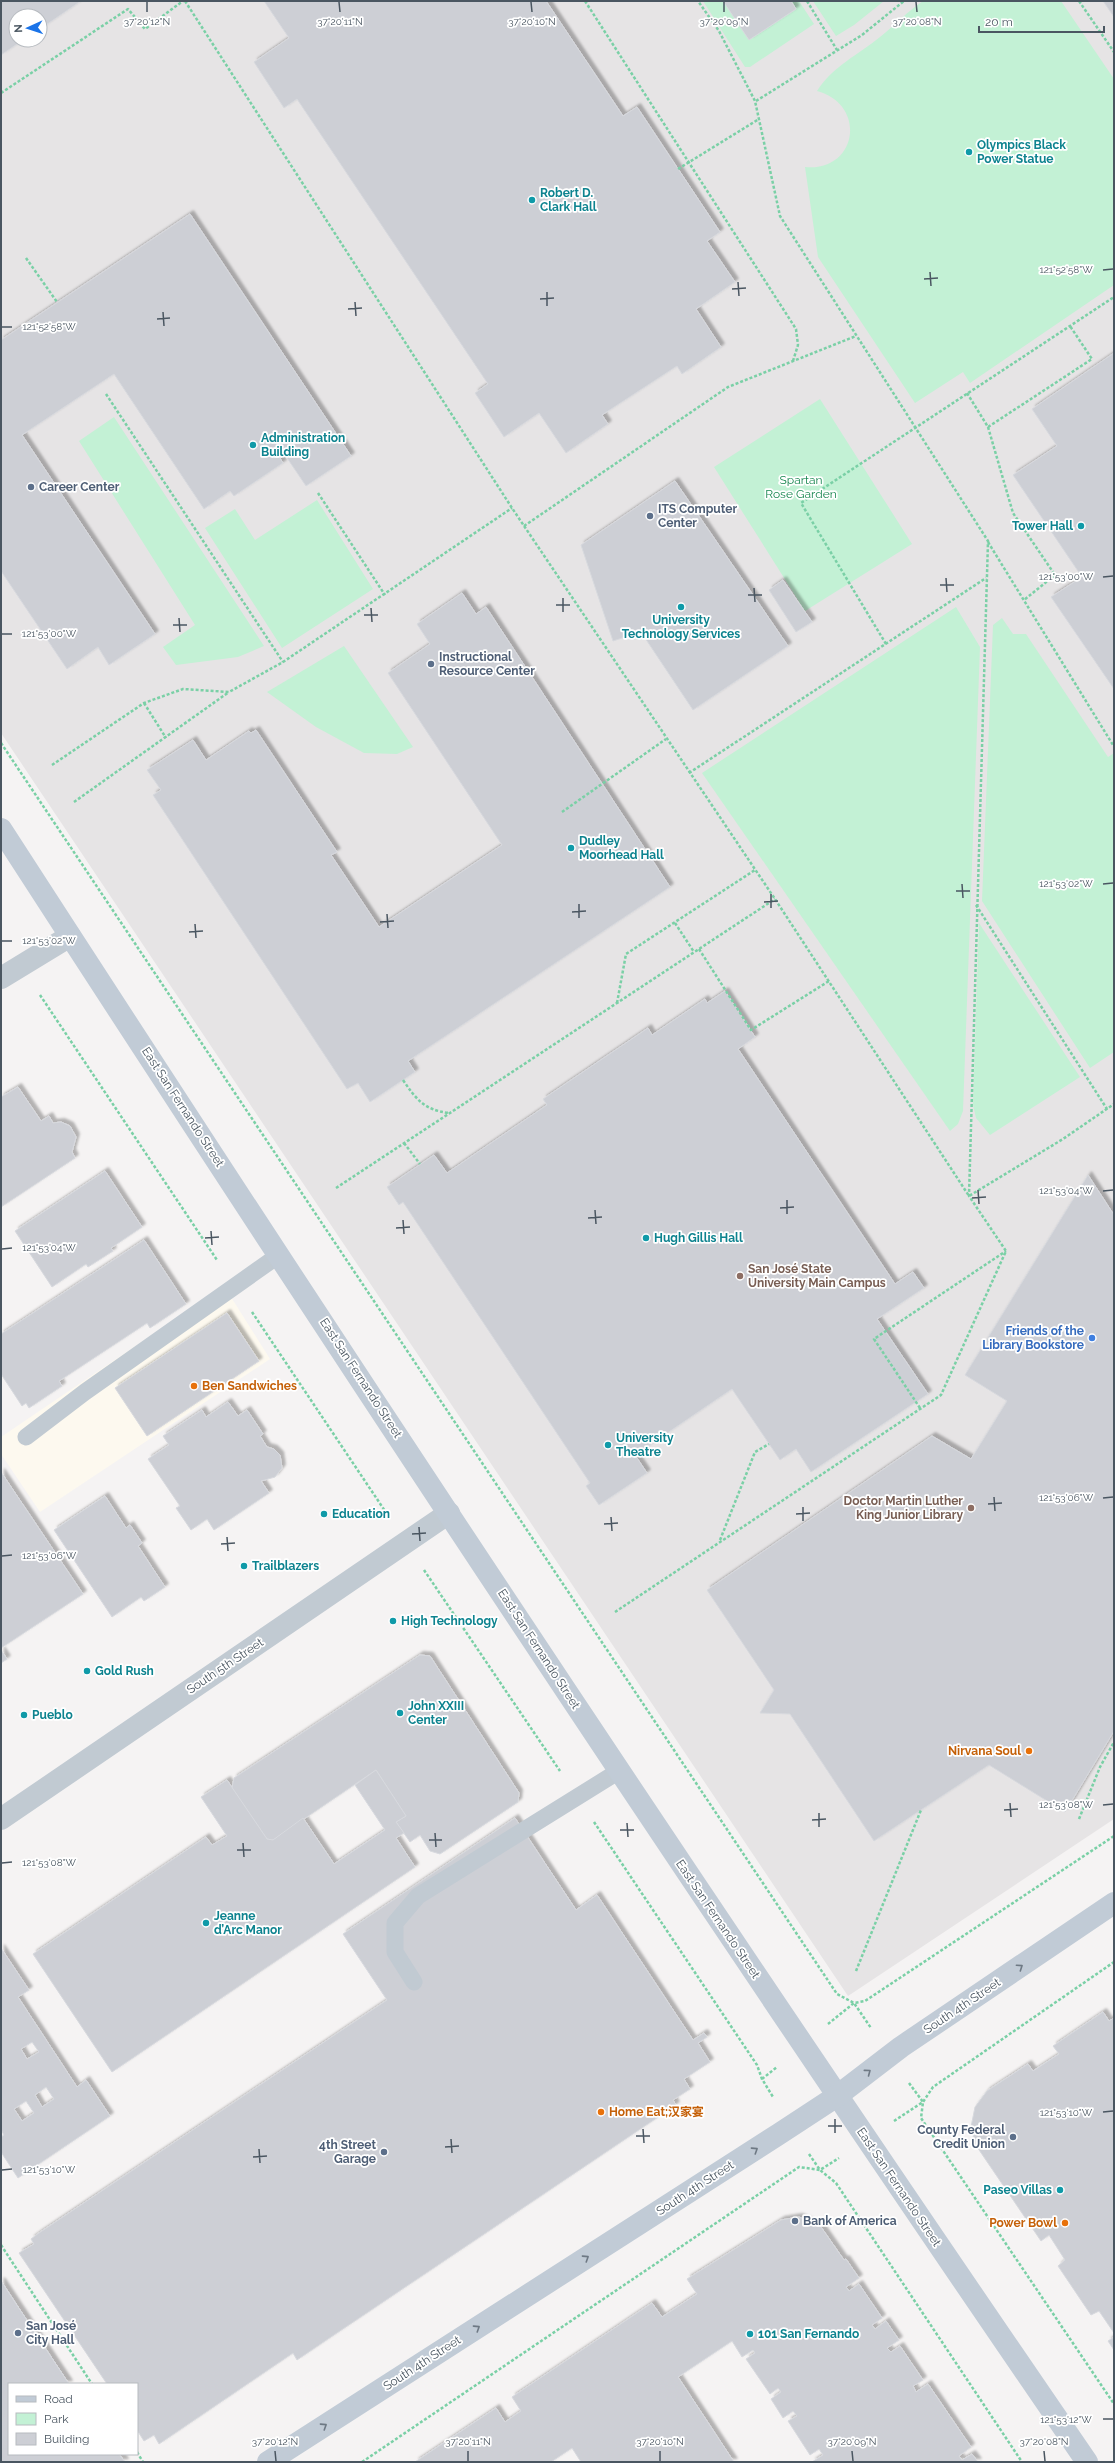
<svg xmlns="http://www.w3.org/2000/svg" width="1115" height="2463" font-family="Raleway,'Noto Sans SC',sans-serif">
<defs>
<filter id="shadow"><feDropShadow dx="3.5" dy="-3.5" stdDeviation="1" flood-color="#0004"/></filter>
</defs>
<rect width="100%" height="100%" fill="#f5f3f3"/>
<!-- commercial -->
<polygon fill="#fdf9ef" points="224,1286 270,1359 40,1512 1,1454 1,1437"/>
<!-- education -->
<path fill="#e6e4e5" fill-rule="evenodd" d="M1,1H1114V1819L848,1996L1,733ZM16,16H40V40H16Z"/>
<!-- green -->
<g fill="#c3f1d5">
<polygon points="703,1 723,1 749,40 796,9 791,1 799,1 814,24 750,67 745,67"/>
<polygon points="813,1 884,1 854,25 836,36"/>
<path d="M923,1H1061L1114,79V285L970,383L963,372L915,403L818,257L805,167C857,172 868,105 817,91C833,66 858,55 880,37C895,25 908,11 923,1Z"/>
<polygon points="820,399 912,544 805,611 714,467"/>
<polygon points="114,417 264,646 238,657 176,665 163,647 195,625 79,441"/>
<polygon points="317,500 373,589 282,648 205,528 235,509 255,540"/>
<polygon points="956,607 980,647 963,1111 958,1124 950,1131 702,773"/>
<polygon points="1002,618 1013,634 1026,634 1108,757 1114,753 1114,1052 1090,1068 982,901 993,625"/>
<polygon points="344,646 413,747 397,754 364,753 316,727 267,692"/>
<polygon points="979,923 1080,1077 990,1135 976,1118 973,1105"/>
</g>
<!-- building -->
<g fill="#cdcfd5" stroke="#d7d9de" fill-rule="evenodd" filter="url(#shadow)">
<polygon points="1,1 81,1 40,29 40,16 16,16 16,40 23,40 1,55"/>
<polygon points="264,1 546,1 623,116 637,107 720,232 707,241 735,282 696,309 721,347 682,374 677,366 602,415 608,424 566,453 539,413 504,437 475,393 488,384 297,99 284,108 254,62 289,38"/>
<polygon points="723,1 791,1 796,9 749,40"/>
<polygon points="1103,1 1114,1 1114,17"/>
<polygon points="190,214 351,456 306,486 285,455 280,458 283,463 234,496 230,491 204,509 114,374 22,435 155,634 109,665 98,647 67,669 1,571 1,340"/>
<polygon points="1114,353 1114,689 1051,597 1082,577 1013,475 1057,446 1032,409"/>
<polygon points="675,481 788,646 693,710 641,632 613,641 581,545"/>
<polygon points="783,580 812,622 796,632 769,590"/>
<polygon points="462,593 476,614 486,607 670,887 408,1061 415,1072 370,1102 358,1083 347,1089 153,795 161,790 147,770 193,740 206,760 249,731 251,733 256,730 337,852 331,855 379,927 502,845 388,673 430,644 417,624"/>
<polygon points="725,991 755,1037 738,1049 895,1284 913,1272 924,1288 877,1319 928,1394 811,1472 796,1449 780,1460 732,1389 635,1455 647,1473 599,1505 586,1486 590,1483 403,1202 399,1205 387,1187 434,1155 447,1173 547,1105 543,1099 648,1028 652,1035 705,999 707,1003"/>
<polygon points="18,1087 41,1121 49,1116 53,1123 61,1122 70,1126 76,1137 72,1152 75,1158 1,1207 1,1097"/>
<polygon points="105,1171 142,1227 111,1248 113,1251 88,1267 86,1264 52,1287 15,1231"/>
<polygon points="1088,1175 1114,1215 1114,1731 1065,1812 989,1765 874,1841 790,1714 760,1713 774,1690 707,1590 932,1436 971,1459 1007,1401 965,1375"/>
<polygon points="144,1240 186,1304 150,1328 147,1323 59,1381 62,1386 29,1408 26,1403 22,1406 1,1374 1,1334"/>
<polygon points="227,1313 259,1361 147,1436 115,1388"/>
<polygon points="228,1402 238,1416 247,1410 263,1434 260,1436 267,1447 274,1449 280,1455 282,1468 275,1477 261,1481 269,1493 214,1530 207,1519 191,1530 176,1508 180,1506 148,1459 169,1445 163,1436 202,1410 206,1417"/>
<polygon points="1,1472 83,1594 1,1648"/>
<polygon points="105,1496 126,1528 130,1525 142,1543 138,1546 165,1587 144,1601 141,1597 112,1617 54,1530"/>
<polygon points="1,1650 7,1659 1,1663"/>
<polygon points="420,1655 430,1656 519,1793 518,1802 440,1854 430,1851 420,1835 410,1842 396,1822 406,1816 376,1770 273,1840 267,1839 232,1788 234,1778"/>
<polygon points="376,1770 406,1816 396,1822 404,1833 396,1838 415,1867 112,2072 33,1954 206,1837 212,1845 227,1836 201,1797 227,1780 267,1839 273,1840 303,1818 334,1864 385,1830 355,1785"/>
<polygon points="515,1818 576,1910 597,1895 693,2040 704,2033 707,2037 698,2043 710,2062 684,2079 690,2089 673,2100 676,2105 328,2339 297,2360 293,2353 159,2444 154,2435 144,2441 137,2430 137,2384 107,2384 19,2253 34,2244 31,2239 39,2233 387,2000 343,1934"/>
<path d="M1,1948L29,1990L18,1997L77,2087L86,2080L110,2116L18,2178L1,2152V2137L4,2135L1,2130ZM32,2042L39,2052L27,2059L21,2049ZM46,2087L54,2099L42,2107L35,2095ZM26,2101L34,2113L22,2121L14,2109Z"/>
<polygon points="1103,2012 1109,2021 1114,2018 1114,2333 1099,2311 1091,2315 1058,2266 1065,2260 1049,2235 1041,2241 975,2144 971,2127 975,2107 987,2091 1028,2064 1033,2071 1059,2054 1053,2046"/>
<polygon points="799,2217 821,2227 844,2260 846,2259 859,2278 846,2287 849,2291 859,2284 882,2318 872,2325 875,2329 886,2321 899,2340 887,2348 891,2352 900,2346 923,2380 913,2386 916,2392 928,2384 971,2447 959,2456 962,2460 972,2454 978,2462 812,2462 823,2455 819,2449 810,2455 788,2421 797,2416 793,2411 783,2418 771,2399 781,2392 778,2388 770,2394 746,2359 755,2353 753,2350 742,2357 732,2341 678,2377 734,2462 581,2462 572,2448 551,2462 415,2462 496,2408 505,2422 521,2411 512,2397 652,2303 662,2317 697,2294 687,2279 781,2220"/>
<polygon points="1,2281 69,2384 9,2384 9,2454 119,2454 125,2462 1,2462"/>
<polygon points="1,2281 69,2384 9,2384 9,2454 119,2454 125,2462 1,2462"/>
<polygon points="1114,2337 1114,2350 1108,2341"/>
</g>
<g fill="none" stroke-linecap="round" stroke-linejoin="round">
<!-- path -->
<g stroke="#7ad0a6" stroke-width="2.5" stroke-dasharray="3 2" stroke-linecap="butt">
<polyline points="185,1 512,508 775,899 969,1196 1063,1139 1114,1104"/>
<polyline points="585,1 796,329 798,345 793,361"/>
<polyline points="807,1 837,50"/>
<polyline points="1079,1 1114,52"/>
<polyline points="1,93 128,9 145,29 183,1"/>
<polyline points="756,101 862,35 904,1"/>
<polyline points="678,169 759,119"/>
<polyline points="26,258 57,302"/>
<polyline points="967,393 988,427 1092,359 1070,326"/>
<polyline points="106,394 283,662"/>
<polyline points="988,427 1013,513 1055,575 1024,600"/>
<polyline points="318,493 385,595"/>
<polyline points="524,526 728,387 856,336"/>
<polyline points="988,542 1113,745 1114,744"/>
<polyline points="886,644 801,503 1114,297"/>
<polyline points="144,703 166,738"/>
<polyline points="1,743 837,1994 854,2003 871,2028"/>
<polyline points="52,765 144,703 183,689 229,692 283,662 512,508"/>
<polyline points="689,773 986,578"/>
<polyline points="74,802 229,692"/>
<polyline points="562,812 666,739"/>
<polyline points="976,905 1107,1109"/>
<polyline points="675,923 694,952"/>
<polyline points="699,949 751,1030 829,981"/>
<polyline points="40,995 217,1260"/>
<polyline points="617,1003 626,954 755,870"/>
<path d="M403,1080C416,1099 424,1110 449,1113"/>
<polyline points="404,1143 420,1164"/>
<polyline points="336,1188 775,899"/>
<polyline points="252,1312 387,1514"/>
<polyline points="920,1408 874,1339 1006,1251"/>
<polyline points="720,1540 755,1452 769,1444"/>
<polyline points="424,1570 560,1771"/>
<polyline points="615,1612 941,1395 1006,1251 969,1196 988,541 780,216 755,101 719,31 698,1"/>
<polyline points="1079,1819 1100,1767 1114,1742"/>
<polyline points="594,1822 757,2065 762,2079 773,2097"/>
<polyline points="856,1971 921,1810"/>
<polyline points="828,2024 854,2003 865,2001 1114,1836"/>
<polyline points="762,2079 777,2067"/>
<polyline points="909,2083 923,2102 921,2118 1114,2404"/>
<polyline points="894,2121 923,2102 933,2087 1114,1962"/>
<polyline points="809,2154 820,2170 836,2183 1022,2462"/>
<polyline points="1,2245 92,2384"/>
<polyline points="137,2452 143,2462"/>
<polyline points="362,2462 799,2167 820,2170 839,2158"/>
</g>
<!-- lane -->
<g stroke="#c1cad2" stroke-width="17">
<polyline points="26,1437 85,1392 279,1255"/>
<polyline points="414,1982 395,1952 395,1923 418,1896 619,1771"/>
</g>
<!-- street -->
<g stroke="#c1cad2" stroke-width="22">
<polyline points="1,978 70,936"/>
<polyline points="1,1819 449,1513"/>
</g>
<!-- secondary -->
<g stroke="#c1cbd6" stroke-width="22">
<path d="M1,829C356,1378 717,1923 1087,2462"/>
<polyline points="268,2462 779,2134 837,2096 901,2047 1114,1903"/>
</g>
</g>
<!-- one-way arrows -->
<defs><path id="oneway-chevron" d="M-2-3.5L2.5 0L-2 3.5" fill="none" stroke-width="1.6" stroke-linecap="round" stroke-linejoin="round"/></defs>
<g stroke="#6e7984">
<use href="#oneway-chevron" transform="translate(1020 1967) rotate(-34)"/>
<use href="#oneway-chevron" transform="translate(868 2072) rotate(-37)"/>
<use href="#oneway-chevron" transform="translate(755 2150) rotate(-33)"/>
<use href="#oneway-chevron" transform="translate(586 2258) rotate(-33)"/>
<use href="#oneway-chevron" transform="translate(477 2328) rotate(-33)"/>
<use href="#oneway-chevron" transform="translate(324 2426) rotate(-33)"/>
</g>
<!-- ticks -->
<path fill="none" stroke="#4a5661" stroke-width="1.5" d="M147,2V12M339,2L340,12M531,2L532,12M724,2V12M916,2L917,12M1103,270L1113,269M930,272L931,286M924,279L938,278M738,282L739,296M732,289L746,288M547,292V306M540,299L554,298M355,302L356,316M348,309L362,308M163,312L164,326M157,319L170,318M2,327H12M1103,577L1113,576M946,578L947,592M940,585H954M754,588L755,602M748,595H762M563,598V612M556,605H570M371,608L372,622M364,615H378M179,618L180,632M173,625H187M2,634H12M962,884L963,898M1103,884L1113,883M956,891H970M771,894V908M764,902L778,901M579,904V918M572,912L586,911M387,914L388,928M380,922L394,921M195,924L196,938M189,932L203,931M2,941H12M978,1190L979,1204M1103,1191L1113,1190M972,1198L986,1197M787,1200V1214M780,1208L794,1207M595,1210L596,1224M588,1218L602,1217M403,1220L404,1234M396,1228L410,1227M211,1231L212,1245M205,1238L219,1237M2,1249L12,1248M994,1497L995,1511M1103,1498L1113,1497M988,1504L1002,1503M803,1507V1521M796,1514L810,1513M611,1517L612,1531M604,1524L618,1523M419,1527L420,1541M412,1534L426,1533M227,1537L228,1551M221,1544L235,1543M2,1556L12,1555M1010,1803L1011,1817M1103,1805L1113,1804M1004,1810L1018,1809M819,1813V1827M812,1820L826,1819M627,1823L628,1837M620,1830H634M435,1833L436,1847M429,1840H442M243,1843L244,1857M237,1850H251M2,1863L12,1862M1103,2112L1113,2111M835,2119V2133M828,2126H842M643,2129L644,2143M636,2136H650M451,2139L452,2153M445,2147L459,2146M259,2149L260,2163M253,2157L267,2156M2,2170L12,2169M1103,2419H1113M275,2451L276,2461M468,2451V2461M660,2451V2461M852,2451L853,2461M1044,2451L1045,2461"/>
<!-- markers -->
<g fill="#0f9aa8" stroke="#fff" stroke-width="1.5">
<circle cx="969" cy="152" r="4"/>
<circle cx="532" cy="200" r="4"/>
<circle cx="253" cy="445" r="4"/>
<circle cx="1081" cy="526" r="4"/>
<circle cx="681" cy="607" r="4"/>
<circle cx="571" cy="848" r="4"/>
<circle cx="646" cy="1238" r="4"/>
<circle cx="608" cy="1445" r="4"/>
<circle cx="324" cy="1514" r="4"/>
<circle cx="244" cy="1566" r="4"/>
<circle cx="393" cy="1621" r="4"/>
<circle cx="87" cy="1671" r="4"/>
<circle cx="400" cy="1713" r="4"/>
<circle cx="24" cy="1715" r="4"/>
<circle cx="206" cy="1923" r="4"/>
<circle cx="1060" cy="2190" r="4"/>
<circle cx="750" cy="2334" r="4"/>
</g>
<g fill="#5c6f8a" stroke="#fff" stroke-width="1.5">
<circle cx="31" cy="487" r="4"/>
<circle cx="650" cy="516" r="4"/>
<circle cx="431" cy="664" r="4"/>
<circle cx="1013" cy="2137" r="4"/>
<circle cx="384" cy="2152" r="4"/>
<circle cx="795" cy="2221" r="4"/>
<circle cx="18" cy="2333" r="4"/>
</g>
<g fill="#8d6e63" stroke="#fff" stroke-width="1.5">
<circle cx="740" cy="1276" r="4"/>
<circle cx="971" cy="1508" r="4"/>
</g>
<circle fill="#3f7fe0" stroke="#fff" stroke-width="1.5" cx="1092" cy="1338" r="4"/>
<g fill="#e8710a" stroke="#fff" stroke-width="1.5">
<circle cx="194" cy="1386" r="4"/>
<circle cx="1029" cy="1751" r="4"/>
<circle cx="601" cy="2112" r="4"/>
<circle cx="1065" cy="2223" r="4"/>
</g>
<g text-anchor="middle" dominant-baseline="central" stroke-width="3.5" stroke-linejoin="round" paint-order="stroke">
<!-- culture labels -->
<g font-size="12" font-weight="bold" fill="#0d838f" stroke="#fff" text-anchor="start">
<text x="977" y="145">Olympics Black<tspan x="977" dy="14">Power Statue</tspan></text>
<text x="540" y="193">Robert D.<tspan x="540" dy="14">Clark Hall</tspan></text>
<text x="261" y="438">Administration<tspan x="261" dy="14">Building</tspan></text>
<text x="1073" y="526" text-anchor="end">Tower Hall</text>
<text x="681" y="620" text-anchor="middle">University<tspan x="681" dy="14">Technology Services</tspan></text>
<text x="579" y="841">Dudley<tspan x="579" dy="14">Moorhead Hall</tspan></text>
<text x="654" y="1238">Hugh Gillis Hall</text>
<text x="616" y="1438">University<tspan x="616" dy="14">Theatre</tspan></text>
<text x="332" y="1514">Education</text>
<text x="252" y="1566">Trailblazers</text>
<text x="401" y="1621">High Technology</text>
<text x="95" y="1671">Gold Rush</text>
<text x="408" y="1706">John XXIII<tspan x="408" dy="14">Center</tspan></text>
<text x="32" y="1715">Pueblo</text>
<text x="214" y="1916">Jeanne<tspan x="214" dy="14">d’Arc Manor</tspan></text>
<text x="1052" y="2190" text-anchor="end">Paseo Villas</text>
<text x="758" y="2334">101 San Fernando</text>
</g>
<!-- park labels -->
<g font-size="12" fill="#17864f" stroke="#fff">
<text x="801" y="480">Spartan<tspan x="801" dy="14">Rose Garden</tspan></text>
</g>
<!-- service labels -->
<g font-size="12" font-weight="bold" fill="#4e5e75" stroke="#fff" text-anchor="start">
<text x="39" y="487">Career Center</text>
<text x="658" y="509">ITS Computer<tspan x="658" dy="14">Center</tspan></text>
<text x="439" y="657">Instructional<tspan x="439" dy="14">Resource Center</tspan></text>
<text x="1005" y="2130" text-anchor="end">County Federal<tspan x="1005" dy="14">Credit Union</tspan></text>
<text x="376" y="2145" text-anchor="end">4th Street<tspan x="376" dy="14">Garage</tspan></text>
<text x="803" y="2221">Bank of America</text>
<text x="26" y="2326">San José<tspan x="26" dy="14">City Hall</tspan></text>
</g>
<!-- street labels -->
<g font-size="12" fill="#4a5661" stroke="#fff">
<text transform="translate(183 1107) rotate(57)">East San Fernando Street</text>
<text transform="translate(361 1378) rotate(57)">East San Fernando Street</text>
<text transform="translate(539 1649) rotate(57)">East San Fernando Street</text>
<text transform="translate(225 1666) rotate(-34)">South 5th Street</text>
<text transform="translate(718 1919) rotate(56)">East San Fernando Street</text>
<text transform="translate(962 2006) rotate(-34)">South 4th Street</text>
<text transform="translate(899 2187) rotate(56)">East San Fernando Street</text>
<text transform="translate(695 2188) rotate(-33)">South 4th Street</text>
<text transform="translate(422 2363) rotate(-33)">South 4th Street</text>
</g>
<!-- education labels -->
<g font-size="12" font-weight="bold" fill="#785e54" stroke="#fff" text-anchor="start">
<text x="748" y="1269">San José State<tspan x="748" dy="14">University Main Campus</tspan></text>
<text x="963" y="1501" text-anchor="end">Doctor Martin Luther<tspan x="963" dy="14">King Junior Library</tspan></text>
</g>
<!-- shop labels -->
<g font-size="12" font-weight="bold" fill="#366cbe" stroke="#fff" text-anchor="end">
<text x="1084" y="1331">Friends of the<tspan x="1084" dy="14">Library Bookstore</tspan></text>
</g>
<!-- food labels -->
<g font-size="12" font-weight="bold" fill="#c56008" stroke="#fff" text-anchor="start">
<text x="202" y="1386">Ben Sandwiches</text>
<text x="1021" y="1751" text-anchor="end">Nirvana Soul</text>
<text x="609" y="2112">Home Eat;汉家宴</text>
<text x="1057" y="2223" text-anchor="end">Power Bowl</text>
</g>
</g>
<g font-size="10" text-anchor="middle" fill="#4a5661" stroke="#fff" stroke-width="3.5" stroke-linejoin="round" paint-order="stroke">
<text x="147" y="25">37°20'12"N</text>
<text x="340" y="25">37°20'11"N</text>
<text x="532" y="25">37°20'10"N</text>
<text x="724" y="25">37°20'09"N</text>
<text x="917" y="25">37°20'08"N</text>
<text x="1066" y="273">121°52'58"W</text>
<text x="49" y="330">121°52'58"W</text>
<text x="1066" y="580">121°53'00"W</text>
<text x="49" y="637">121°53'00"W</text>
<text x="1066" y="887">121°53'02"W</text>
<text x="49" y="944">121°53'02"W</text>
<text x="1066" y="1194">121°53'04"W</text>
<text x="49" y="1251">121°53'04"W</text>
<text x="1066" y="1501">121°53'06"W</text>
<text x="49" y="1559">121°53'06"W</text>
<text x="1066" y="1808">121°53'08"W</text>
<text x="49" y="1866">121°53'08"W</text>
<text x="1066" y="2116">121°53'10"W</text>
<text x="49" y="2173">121°53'10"W</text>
<text x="1066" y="2423">121°53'12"W</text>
<text x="275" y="2445">37°20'12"N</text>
<text x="468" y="2445">37°20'11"N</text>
<text x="660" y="2445">37°20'10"N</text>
<text x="852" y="2445">37°20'09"N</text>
<text x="1044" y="2445">37°20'08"N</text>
</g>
<!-- border -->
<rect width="1115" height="2463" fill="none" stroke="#4a5661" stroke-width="4"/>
<!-- legend -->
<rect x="8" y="2383" width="130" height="72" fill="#ffffff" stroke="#b7bbc0"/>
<rect x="16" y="2396" width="20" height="6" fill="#c1cbd6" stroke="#b7bbc0"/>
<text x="44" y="2403" font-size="12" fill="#4a5661">Road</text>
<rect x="16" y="2413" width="20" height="12" fill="#c3f1d5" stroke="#b7bbc0"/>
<text x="44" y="2423" font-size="12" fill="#4a5661">Park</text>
<rect x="16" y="2433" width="20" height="12" fill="#cdcfd5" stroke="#b7bbc0"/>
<text x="44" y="2443" font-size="12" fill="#4a5661">Building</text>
<!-- north arrow -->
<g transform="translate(28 28) rotate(267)"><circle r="19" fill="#ffffff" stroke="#b7bbc0"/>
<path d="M0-3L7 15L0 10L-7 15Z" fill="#1a73e8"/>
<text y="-6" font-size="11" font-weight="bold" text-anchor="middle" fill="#4a5661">N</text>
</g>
<!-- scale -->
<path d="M979 26v6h125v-6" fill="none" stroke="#4a5661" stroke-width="2"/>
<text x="985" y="26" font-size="12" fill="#4a5661" stroke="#ffffff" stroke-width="3" paint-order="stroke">20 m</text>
</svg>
